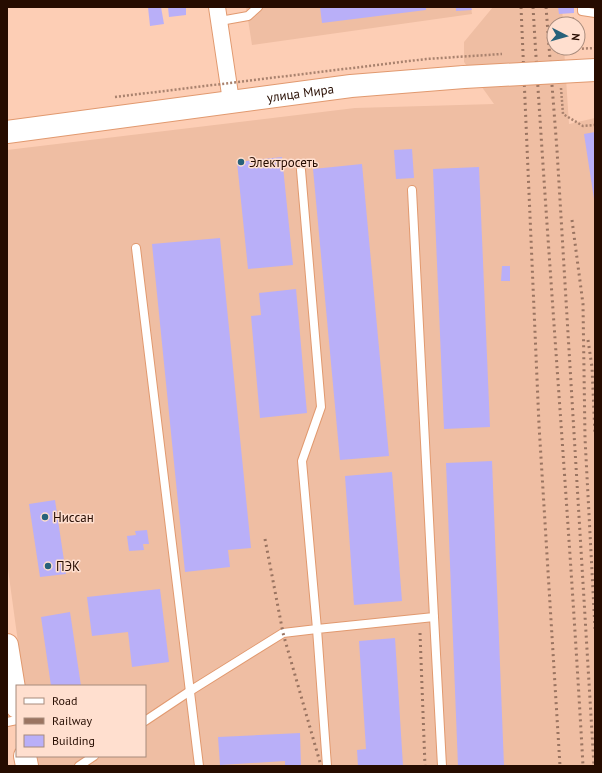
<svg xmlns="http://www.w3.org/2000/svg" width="602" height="773" font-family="'PT Sans',sans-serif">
<rect width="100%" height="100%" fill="#fdceb5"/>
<!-- built -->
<g fill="#efbea3">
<polygon points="246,7 471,7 472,14 252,45"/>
<polygon points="493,7 562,7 563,24 554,24 554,48 564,48 569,124 595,118 595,766 34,766 33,756 145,756 145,686 24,686 7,562 7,150 355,108 494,104 464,62 464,42"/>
</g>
<!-- building -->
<g fill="#b9aff8">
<polygon points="148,7 161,7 164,24 150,26"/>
<polygon points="168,7 186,7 186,15 169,17"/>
<polygon points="320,7 426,7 426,10 322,23"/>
<polygon points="456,7 471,7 472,10 456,11"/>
<polygon points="558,7 574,7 574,13 559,14"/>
<polygon points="595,132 595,199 594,199 584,134"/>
<polygon points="412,149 414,178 396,179 394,150"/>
<polygon points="282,157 293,265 248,269 237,162"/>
<polygon points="362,164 389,456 340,460 313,169"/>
<polygon points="479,167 490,427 444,429 433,169"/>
<polygon points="220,238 251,548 228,550 230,567 185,572 152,244"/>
<polygon points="502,266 510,266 510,281 501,281"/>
<polygon points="296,289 307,413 260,418 251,316 261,315 259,293"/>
<polygon points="492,461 504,766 458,766 446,463"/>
<polygon points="392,472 402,601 354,605 345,476"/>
<polygon points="55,500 66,574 40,577 29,504"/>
<polygon points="147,530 149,544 143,544 144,550 129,551 127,536 136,535 135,531"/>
<polygon points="160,589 169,662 132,667 128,632 92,636 87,597"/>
<polygon points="70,612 81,686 51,686 41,617"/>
<polygon points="395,638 403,766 358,766 357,750 366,749 359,641"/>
<polygon points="300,733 301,766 285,766 285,761 220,765 218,737"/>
</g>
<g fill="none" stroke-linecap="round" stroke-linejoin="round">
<!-- lane casing -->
<g stroke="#e1996f" stroke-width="10">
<g id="lane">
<polyline points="582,7 582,11 595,13"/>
<polyline points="220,21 248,16 258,7"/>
<polyline points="136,248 199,766"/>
<polyline points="434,617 442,766"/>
<polyline points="145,721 190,691 283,633 317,629 302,461 321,407 301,170"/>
<polyline points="7,722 17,720"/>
<polyline points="79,766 94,756"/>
<polyline points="327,766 317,629 434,617 412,190"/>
</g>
</g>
<!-- street casing -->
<g stroke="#e1996f" stroke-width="18">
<polyline id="street" points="217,7 231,101"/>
</g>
<!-- secondary casing -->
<g stroke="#e1996f" stroke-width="24">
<g id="secondary">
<polyline points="7,645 17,707"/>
<polyline points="25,756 27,766"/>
</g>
</g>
<!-- primary casing -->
<g stroke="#e1996f" stroke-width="24">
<g id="primary">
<path id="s1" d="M7,132L351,86L464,77"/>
</g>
</g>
<!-- path -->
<g stroke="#a9826e" stroke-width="2.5" stroke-dasharray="2 2" stroke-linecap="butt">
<polyline points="567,24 574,18"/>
<polyline points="558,48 559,55"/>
<polyline points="561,88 563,114 583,126 595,125"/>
</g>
<!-- lane -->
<use href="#lane" stroke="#fff" stroke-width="8"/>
<!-- street -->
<use href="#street" stroke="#fff" stroke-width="16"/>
<!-- secondary -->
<use href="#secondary" stroke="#fff" stroke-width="22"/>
<!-- primary -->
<use href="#primary" stroke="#fff" stroke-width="22"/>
<!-- rail -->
<g stroke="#9a7461" stroke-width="3" stroke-dasharray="2 4" stroke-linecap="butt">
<polyline points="521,7 539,425 560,766"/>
<path d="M533,7C548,260 569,513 583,766"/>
<polyline points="546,7 557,150 594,766"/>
<polyline points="572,220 583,304 585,438 595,629"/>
<polyline points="588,340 592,367 595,435"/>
<polyline points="265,539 283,633 321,766"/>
<polyline points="420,633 425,766"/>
</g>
<!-- primary-bridge casing -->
<g stroke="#e1996f" stroke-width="24" stroke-linecap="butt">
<polyline id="primary-bridge" points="464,77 595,70"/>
</g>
<!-- path-bridge -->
<g stroke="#a9826e" stroke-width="2.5" stroke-dasharray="2 2" stroke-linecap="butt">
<polyline points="554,50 595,48"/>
<polyline points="115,97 426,59 502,54"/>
</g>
<!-- primary-bridge -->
<use href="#primary-bridge" stroke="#fff" stroke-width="22"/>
</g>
<!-- markers -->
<g fill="#27617a" stroke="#ffdfcf" stroke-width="1.5">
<circle cx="241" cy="162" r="4"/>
<circle cx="45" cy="517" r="4"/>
<circle cx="48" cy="566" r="4"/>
</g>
<g text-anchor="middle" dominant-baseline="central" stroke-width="3" stroke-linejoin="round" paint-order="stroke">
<!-- street labels -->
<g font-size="13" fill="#260c00" stroke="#ffdfcf">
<text stroke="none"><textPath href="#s1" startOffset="296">улица Мира</textPath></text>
</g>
<!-- poi labels -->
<g font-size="13" fill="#260c00" stroke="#ffdfcf" text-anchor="start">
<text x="249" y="162">Электросеть</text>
<text x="53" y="517">Ниссан</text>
<text x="56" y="566">ПЭК</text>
</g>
</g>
<!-- border -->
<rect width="602" height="773" fill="none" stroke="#260c00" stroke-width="16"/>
<!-- legend -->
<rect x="16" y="685" width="130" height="72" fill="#ffdfcf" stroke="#a88b7c"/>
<rect x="24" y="698" width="20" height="6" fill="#ffffff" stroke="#a88b7c"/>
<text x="52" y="705" font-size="12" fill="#260c00">Road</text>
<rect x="24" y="718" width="20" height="6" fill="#9a7461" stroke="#a88b7c"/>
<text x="52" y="725" font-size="12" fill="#260c00">Railway</text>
<rect x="24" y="735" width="20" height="12" fill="#b9aff8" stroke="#a88b7c"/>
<text x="52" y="745" font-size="12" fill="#260c00">Building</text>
<!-- north arrow -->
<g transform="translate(566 36) rotate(96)"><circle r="19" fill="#ffdfcf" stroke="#a88b7c"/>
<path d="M0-3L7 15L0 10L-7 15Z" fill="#27617a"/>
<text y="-6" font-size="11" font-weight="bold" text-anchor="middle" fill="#260c00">N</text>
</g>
</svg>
